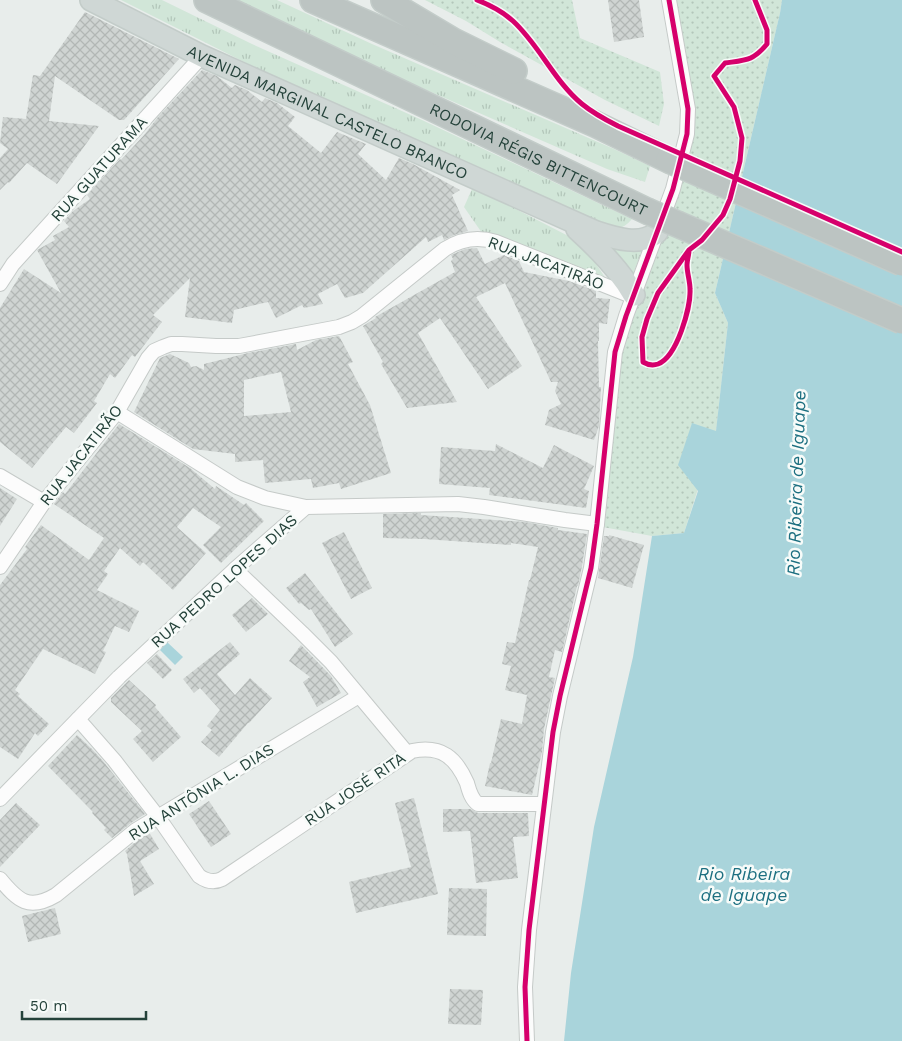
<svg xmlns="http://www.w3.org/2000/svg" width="902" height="1041" font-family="'Work Sans',sans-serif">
<defs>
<pattern id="grass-tufts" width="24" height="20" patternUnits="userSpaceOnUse" patternTransform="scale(1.25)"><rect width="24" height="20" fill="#d1e6d8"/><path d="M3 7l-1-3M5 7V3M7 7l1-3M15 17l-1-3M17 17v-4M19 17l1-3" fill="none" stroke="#b3c6ba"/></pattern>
<pattern id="park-dots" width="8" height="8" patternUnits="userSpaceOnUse" patternTransform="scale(1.25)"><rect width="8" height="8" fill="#d1e6d8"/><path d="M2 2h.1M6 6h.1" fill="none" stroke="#b3c6ba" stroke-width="1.8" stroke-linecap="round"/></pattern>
<pattern id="building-cross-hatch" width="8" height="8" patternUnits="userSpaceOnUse" patternTransform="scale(1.25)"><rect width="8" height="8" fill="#cfd4d2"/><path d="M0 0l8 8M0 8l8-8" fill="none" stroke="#b2b7b5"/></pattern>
</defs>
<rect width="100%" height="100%" fill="#e8edeb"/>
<!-- grass -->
<g fill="url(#grass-tufts)">
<path d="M121,0H162L252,44L422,120L632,219C627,225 622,228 615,229L547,203L415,139L250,65Z"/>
<polygon points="230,0 277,0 372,44 614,149 650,166 645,182 607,169 367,64"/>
<polygon points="472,189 508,205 582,243 606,279 482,233 464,207"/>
<polygon points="599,241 644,245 631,280"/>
</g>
<!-- park -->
<g fill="url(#park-dots)">
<polygon points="425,0 572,0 580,38 660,72 664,104 659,126 605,100 500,42 466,21"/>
<polygon points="673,0 782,0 780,13 715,293 728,323 716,432 684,533 652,536 597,526 616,353 688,136"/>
</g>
<!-- water -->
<g fill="#a9d4db">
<polygon points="782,0 902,0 902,1041 564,1041 571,973 594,827 633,657 652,536 684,533 698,491 678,465 692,423 716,431 728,323 715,293 780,13"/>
<polygon points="167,642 183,657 175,665 160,650"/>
</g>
<!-- building -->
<g fill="url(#building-cross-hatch)" fill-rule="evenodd">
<polygon points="608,0 639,0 644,37 614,42"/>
<polygon points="85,12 179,59 124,120 119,120 55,76 49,121 99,126 57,184 27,163 9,183 8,182 0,190 0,158 8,149 0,143 3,117 26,119 33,75 40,76"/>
<polygon points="202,70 217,76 232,88 235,85 247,90 262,102 265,98 277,103 295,117 288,126 321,153 337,132 366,144 358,154 386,180 399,158 413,164 460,190 452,195 468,231 454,235 444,240 442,235 428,242 426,237 363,293 345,298 337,284 318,294 323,304 304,308 302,305 276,318 268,302 234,310 232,323 185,317 190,278 153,315 162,322 135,357 132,355 115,378 110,374 94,401 97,403 74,433 66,427 32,468 0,442 0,308 24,269 61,293 37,250 55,240 53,236 69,227 64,221 73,211 90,199 87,195 120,159 121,160 145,134 158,117"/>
<polygon points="477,248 485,264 504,255 519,261 524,272 569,281 596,291 596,298 610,299 607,324 599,323 599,341 598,341 599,387 601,387 599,426 594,440 545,425 549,410 561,404 555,391 558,382 551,382 505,283 476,297 522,366 488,389 440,318 418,333 457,402 407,408 381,364 383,362 363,326 376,318 375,317 455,272 451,261 453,259 451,255 465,249"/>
<path d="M339,336L353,362L348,364L370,405L391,473L341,489L339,483L313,488L311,479L265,483L263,460L235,462V454L193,449L134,412L160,358L170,354L189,363L191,367L196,366L204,370V364L248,353L296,344L297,350L316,340ZM281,372L291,412L244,416V380Z"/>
<polygon points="119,424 190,468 215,489 216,486 244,505 246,503 264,521 221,563 203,545 221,527 193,508 177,527 206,553 173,590 143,562 140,566 120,548 104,571 108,574 97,590 139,611 129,632 115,626 103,651 106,652 95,674 43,649 15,690 20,694 18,696 49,724 38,736 35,733 18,759 0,747 0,585 27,549 25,547 41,525 89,560 104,538 54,504 63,492 65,494"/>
<polygon points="496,444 543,468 554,445 594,466 584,489 589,491 586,508 489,495 490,488 439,484 441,447 495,451"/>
<polygon points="0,488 17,499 0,526"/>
<polygon points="421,513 421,515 525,522 558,528 558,530 587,534 582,566 578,586 577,586 562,652 555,650 549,677 555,678 544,729 542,752 532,795 485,786 490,763 491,763 501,719 522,724 527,695 505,690 511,666 502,664 507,642 515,643 529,580 530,580 538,547 511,543 511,545 424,539 383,538 383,514"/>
<polygon points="344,532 372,588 351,599 322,543"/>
<polygon points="609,535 644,545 632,588 598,578 604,536 609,536"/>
<polygon points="305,573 353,634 335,647 311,609 309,610 301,603 299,604 286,588"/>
<polygon points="252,598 268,614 246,632 232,615"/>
<polygon points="230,642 240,654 217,674 235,695 250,678 272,698 249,723 248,723 219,757 201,742 212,730 207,726 220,710 200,688 194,693 183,679"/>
<polygon points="301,645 331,676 341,693 317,707 303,682 310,677 289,661"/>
<polygon points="157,654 172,670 163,679 147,663"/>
<polygon points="129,680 156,705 155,707 181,737 153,762 133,739 142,731 111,702 111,698"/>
<polygon points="77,735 92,749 103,761 145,814 131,823 112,838 104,830 106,828 92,813 93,812 48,766"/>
<polygon points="414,798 438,894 356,913 349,882 411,867 395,803"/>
<polygon points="209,801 231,834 211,847 189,814"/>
<polygon points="16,803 40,825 0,867 0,820"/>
<polygon points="443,809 470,809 478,813 528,813 529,836 513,837 518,878 476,883 470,831 443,832"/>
<polygon points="149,832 159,849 140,861 154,884 134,896 127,854 125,851 141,837"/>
<polygon points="449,888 487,889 486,936 447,935"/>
<polygon points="55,908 61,934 28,942 22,916"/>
<polygon points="450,989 483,990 481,1025 448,1024"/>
</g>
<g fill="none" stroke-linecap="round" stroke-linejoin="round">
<!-- minor casing -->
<g stroke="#c5cac8" stroke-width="16">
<g id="minor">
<polyline points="0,284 13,264 202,56"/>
<polyline points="117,412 237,487 265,498 306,507 458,504 484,507 565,520 597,524"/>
<polyline points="0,476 44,502"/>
<path d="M0,567L44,502L117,412L148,358L154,351L163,347L171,344H182L216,346H239L339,327L352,322L362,316L445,249C461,239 477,236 496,242L634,297"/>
<polyline points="235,569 302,633 331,662 407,753"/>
<path d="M78,719L114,760L158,817L199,876C206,881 214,883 222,879L412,751C442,745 456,758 467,783C469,790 471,799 478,804H544"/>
<polyline points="0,799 119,677 235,569 306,507"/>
<path d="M0,879C18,901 29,911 56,895L136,830L359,696"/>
<polyline points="527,1041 525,987 529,930 553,732 560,696 591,568 597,524 615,352 626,316 673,189 687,134 688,109 669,0"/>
</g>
</g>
<!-- primary casing -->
<g stroke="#c3ccc9" stroke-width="24">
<g id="primary">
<path id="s1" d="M91,0L202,56L596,232C614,238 642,247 657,232"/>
<path d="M577,229C598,248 620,270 634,295"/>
</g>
</g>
<!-- motorway casing -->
<g stroke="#c3ccc9" stroke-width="28">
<g id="motorway">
<path id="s2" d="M207,0L647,211"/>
<polyline points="313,0 595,124 669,160"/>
<polyline points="384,0 453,41 514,71"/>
</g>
</g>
<!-- minor -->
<use href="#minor" stroke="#fcfcfc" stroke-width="14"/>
<!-- primary -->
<use href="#primary" stroke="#cfd7d5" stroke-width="21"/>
<!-- motorway -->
<use href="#motorway" stroke="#bcc4c2" stroke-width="25"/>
<!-- motorway-bridge casing -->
<g stroke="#c3ccc9" stroke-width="28" stroke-linecap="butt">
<g id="motorway-bridge">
<polyline points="669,160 902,263"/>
<polyline points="647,211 902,321"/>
</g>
</g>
<!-- motorway-bridge -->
<use href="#motorway-bridge" stroke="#bcc4c2" stroke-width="25"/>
<!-- cycleway casing -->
<g stroke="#f7fbf9" stroke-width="8">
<g id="cycleway">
<path d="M477,0C490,5 503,12 513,21C540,46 554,81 582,104C593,113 606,120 618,126L902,252"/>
<path d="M689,250C689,255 687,260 687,265C687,273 690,281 690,289C691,307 677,357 658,364C652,366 648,365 643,362L642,337L647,319L658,293L689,250L702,240L723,215L730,199L740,161L742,138L734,107L714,76L725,63C746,60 753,61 767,44V30L755,0"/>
<polyline points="527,1041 525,987 529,930 553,732 560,696 591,568 597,524 615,352 626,316 673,189 687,134 688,109 669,0"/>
</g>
</g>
<!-- cycleway -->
<use href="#cycleway" stroke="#d6006c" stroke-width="5"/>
</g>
<g text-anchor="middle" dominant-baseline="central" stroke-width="5" stroke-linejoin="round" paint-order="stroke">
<!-- street labels -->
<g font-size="16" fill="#24423a" stroke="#f7fbf9">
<text stroke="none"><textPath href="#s1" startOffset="262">AVENIDA MARGINAL CASTELO BRANCO</textPath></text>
<text stroke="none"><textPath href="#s2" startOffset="368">RODOVIA RÉGIS BITTENCOURT</textPath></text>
<text transform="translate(99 169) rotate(-48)">RUA GUATURAMA</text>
<text transform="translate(546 263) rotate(21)">RUA JACATIRÃO</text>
<text transform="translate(81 455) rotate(-52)">RUA JACATIRÃO</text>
<text transform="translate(224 581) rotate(-42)">RUA PEDRO LOPES DIAS</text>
<text transform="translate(355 789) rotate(-34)">RUA JOSÉ RITA</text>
<text transform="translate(201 792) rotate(-32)">RUA ANTÔNIA L. DIAS</text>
</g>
<!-- water labels -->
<g font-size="18" font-style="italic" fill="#1c6f80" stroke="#f7fbf9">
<text transform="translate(796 483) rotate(-88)">Rio Ribeira de Iguape</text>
<text x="744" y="873">Rio Ribeira<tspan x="744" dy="21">de Iguape</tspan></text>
</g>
</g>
<!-- scale -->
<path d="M22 1011v8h124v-8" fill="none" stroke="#24423a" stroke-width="2.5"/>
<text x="30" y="1011" font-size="15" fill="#24423a" stroke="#f7fbf9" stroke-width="4" paint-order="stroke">50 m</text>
</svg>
